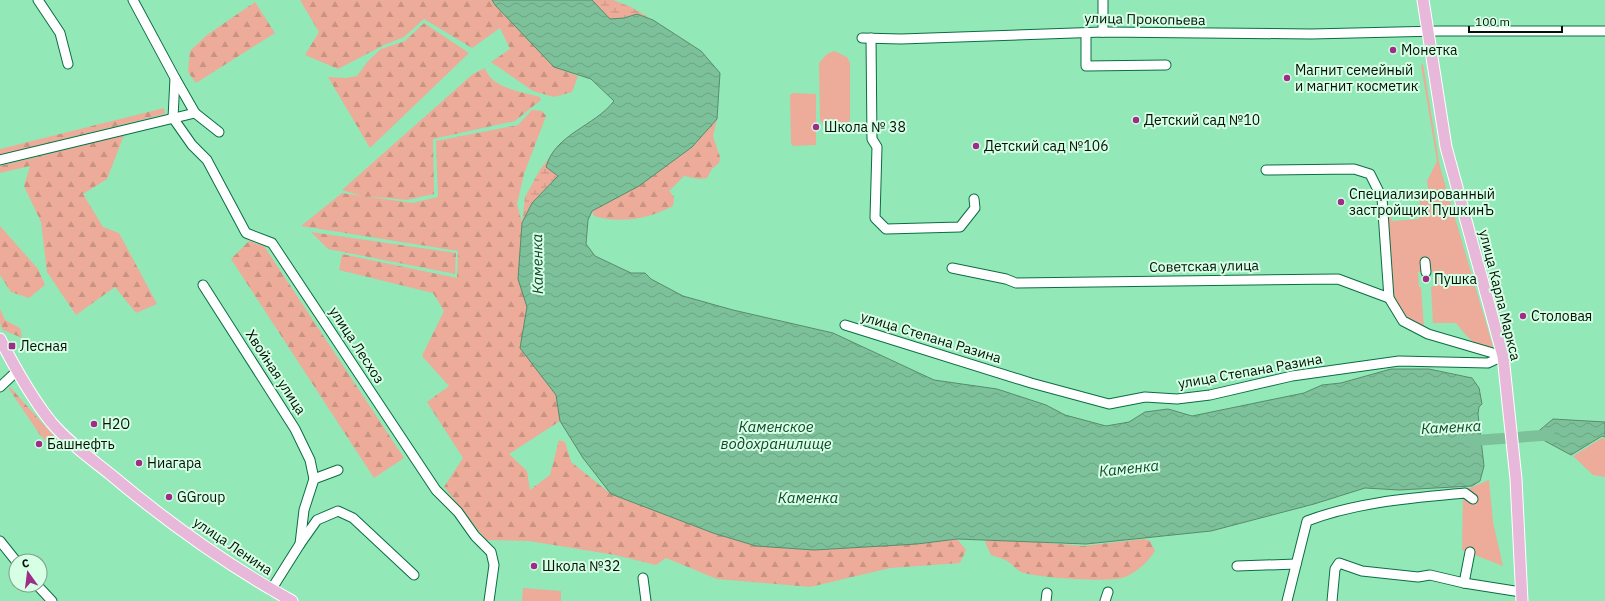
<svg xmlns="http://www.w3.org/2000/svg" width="1605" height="601" font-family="'IBM Plex Sans',sans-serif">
<defs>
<pattern id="forest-firs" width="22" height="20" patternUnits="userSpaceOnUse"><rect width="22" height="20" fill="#ecac99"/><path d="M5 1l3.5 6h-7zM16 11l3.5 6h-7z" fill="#c99382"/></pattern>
<pattern id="wetland-marsh" width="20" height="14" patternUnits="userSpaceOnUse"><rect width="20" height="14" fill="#ecac99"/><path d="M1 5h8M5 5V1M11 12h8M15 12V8" fill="none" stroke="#c99382"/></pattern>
<pattern id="water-waves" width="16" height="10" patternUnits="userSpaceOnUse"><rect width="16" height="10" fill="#7dc19a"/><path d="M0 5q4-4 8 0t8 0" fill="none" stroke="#6aa583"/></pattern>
</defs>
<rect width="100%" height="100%" fill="#93e8b7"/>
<!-- grass -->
<g fill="#ecac99">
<path d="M834,51L847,57L850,63V120C845,131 839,132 827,130L820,120L819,63L827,54Z"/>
<path d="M1423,64L1440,167L1493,347L1491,350C1478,350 1463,332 1456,323H1433L1431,287L1434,286L1433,271L1418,272L1419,287H1421L1424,328C1414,322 1401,316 1396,305C1388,284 1388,236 1386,212L1388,204L1392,221L1419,219L1420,198L1429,195L1427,181L1437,161L1421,65Z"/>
<polygon points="793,93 816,94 816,145 793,146 791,143 790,95"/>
<polygon points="1602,438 1605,439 1605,477 1593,475 1573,456"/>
<polygon points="1489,480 1493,522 1503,566 1462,550 1463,491"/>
<polygon points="523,588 561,591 561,601 522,601"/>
</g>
<!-- forest -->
<g fill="url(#forest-firs)">
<polygon points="300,0 492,0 495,5 554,67 578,76 572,92 554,97 533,91 491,62 510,49 500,28 472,48 424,19 404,37 384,45 338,69 305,55 319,32"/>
<polygon points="255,2 275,33 196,83 188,72 190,51 207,35"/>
<polygon points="424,23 469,53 370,148 328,77 346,78 357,76 368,61 381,49 405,41"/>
<path d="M485,68C492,89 521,91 540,97L541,100L515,121L433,139L434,194L407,200L364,196L412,203L438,197L436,141L518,125L532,110L542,111L546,116L524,174L517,204L522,223L518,279L527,307L520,347L556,395L560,421L509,454L527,471L530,490L550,475L559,440L565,442L571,462L611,494L713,533L756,546L814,550L917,544L957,539L966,550L960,563L890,568L810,587L717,579L666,558L656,565L615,555L529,541L486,540L444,487L463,458L427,402L449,386L422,356L444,311L433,293L339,270L342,254L457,278L458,251L301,226L342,193L362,196L342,190L473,74Z"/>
<polygon points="164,108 165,114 0,155 0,149"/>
<path d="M717,119L713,136L720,157L719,163L712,169L707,178L699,179L684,176L669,191L674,197L673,206C648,219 621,224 594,216L592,211L639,186L692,147Z"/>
<polygon points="124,135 107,179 83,194 103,227 119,233 157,304 136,313 115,287 76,315 47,272 41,222 24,186 30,166 0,173 0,166"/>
<polygon points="0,226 38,269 45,285 29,298 11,292 0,275"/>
<polygon points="311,232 456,253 455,274 328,249"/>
<polygon points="249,241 264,246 404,458 374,478 231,259"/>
<polygon points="0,309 5,320 20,328 22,338 3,330 0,323"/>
<polygon points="10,387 62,445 57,451 40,435 9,389"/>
<path d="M989,538L1083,546L1144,539L1150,541L1155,551C1148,562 1137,572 1125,577C1111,583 1041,578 1025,573C1018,572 1015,567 1010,563C1005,559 997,557 991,555L985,542Z"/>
</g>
<!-- wetland -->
<g fill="url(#wetland-marsh)">
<polygon points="587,0 613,0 631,7 648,17 645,20 616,27"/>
<polygon points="606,111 559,175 532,203 522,223 525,197 541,168 562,143"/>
</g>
<!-- water -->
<g fill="url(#water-waves)" stroke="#588c6d">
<path d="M492,0H592L610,19L624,18L637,14L653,20L701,51L720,73L717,119L692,147L639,186L592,211L588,220L586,244L595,256L631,273H645L651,279L683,296L733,310L833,333L934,380L997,389L1046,405L1065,415L1106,426L1129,422L1145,412L1168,409L1192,416L1304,393L1322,385L1341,383L1391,369H1429L1472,378L1479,388L1482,404L1479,407L1478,414L1484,466L1480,481L1472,486L1399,490L1365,488L1314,504L1211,531L1086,544L957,539L917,544L814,550L756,546L713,533L611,494L583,458L560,421L556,395L520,348L527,307L518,279L522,223L532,203L558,176L546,167C555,134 595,126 614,101L591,79L554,67L495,5Z"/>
<polygon points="1553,419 1605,422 1605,437 1602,436 1571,455 1534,435"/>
</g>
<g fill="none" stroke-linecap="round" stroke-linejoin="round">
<!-- river -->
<polyline stroke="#7dc19a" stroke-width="11" points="1468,441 1549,435"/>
<!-- minor casing -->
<g stroke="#096e43" stroke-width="11">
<g id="minor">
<polyline points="38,0 60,33 68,64"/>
<polyline points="133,0 175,78 173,118"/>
<polyline points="1103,0 1103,32"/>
<polyline points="1086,33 1086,66 1166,65"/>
<polyline points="862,38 901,39 1103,32 1311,34 1439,31 1605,31"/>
<polyline points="871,38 872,139 877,147 875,218 886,229 960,227 975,208 974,199"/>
<polyline points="195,113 219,132"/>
<polyline points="173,118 192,145 207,160 246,233 272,243 436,490 458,512 475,536 491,552 494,565 489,601"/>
<polyline points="0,160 195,113 175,78"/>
<polyline points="1266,170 1354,169 1370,174 1382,198 1389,298 1403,321 1428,334 1503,356"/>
<polyline points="1425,262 1426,272"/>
<polyline points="952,268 1006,279 1016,283 1338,279 1389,298"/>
<polyline points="203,285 295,429 310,460 314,479"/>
<polyline points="845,325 1031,383 1109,404 1145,397 1177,399 1210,395 1292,376 1399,361 1488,363 1503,356"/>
<polyline points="0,387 17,371"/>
<polyline points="0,541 16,561"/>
<polyline points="300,544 317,520 338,511 353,518 414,575"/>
<polyline points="1237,566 1296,564"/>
<polyline points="643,578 646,601"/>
<polyline points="1464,583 1470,552"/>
<polyline points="37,585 52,601"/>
<polyline points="271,590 300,544 304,510 314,479 338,470"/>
<polyline points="1046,601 1047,593"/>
<polyline points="1105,601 1108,592"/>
<path d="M1287,601L1307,521C1357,502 1412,498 1465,493L1473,499"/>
<polyline points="1332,601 1335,569 1339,563 1362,571 1418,577 1430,575 1464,583 1521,592"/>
</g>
</g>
<!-- major casing -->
<g stroke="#fff" stroke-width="13">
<g id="major">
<polyline points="1423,0 1446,147 1503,356 1516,479 1522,601"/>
<path d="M0,339C15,368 31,397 51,422C68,442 90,458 110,474C167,522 227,565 292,601"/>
</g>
</g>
<!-- minor -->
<use href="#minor" stroke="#fff" stroke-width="9"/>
<!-- major -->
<use href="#major" stroke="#e8b8da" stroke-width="11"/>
</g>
<!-- markers -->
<g fill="#9f2c87" stroke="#d6ffe5" stroke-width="1.5">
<circle cx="1393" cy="50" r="4"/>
<circle cx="1287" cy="78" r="4"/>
<circle cx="1136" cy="120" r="4"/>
<circle cx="816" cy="127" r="4"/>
<circle cx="976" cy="146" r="4"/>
<circle cx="1341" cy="202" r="4"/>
<circle cx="1426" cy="279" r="4"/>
<circle cx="1523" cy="316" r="4"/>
<rect x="8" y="342" width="8" height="8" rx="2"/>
<circle cx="94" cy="424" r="4"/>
<circle cx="39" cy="444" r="4"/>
<circle cx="139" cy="463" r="4"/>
<circle cx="169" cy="497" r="4"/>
<circle cx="534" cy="566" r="4"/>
</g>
<g text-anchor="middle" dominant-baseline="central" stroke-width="4" stroke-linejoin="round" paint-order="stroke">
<!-- street labels -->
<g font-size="14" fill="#001105" stroke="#d6ffe5">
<text transform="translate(1145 19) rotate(1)">улица Прокопьева</text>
<text transform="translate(1204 266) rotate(-1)">Советская улица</text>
<text transform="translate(1500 295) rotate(76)">улица Карла Маркса</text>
<text transform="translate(931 337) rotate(17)">улица Степана Разина</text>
<text transform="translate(357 345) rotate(57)">улица Лесхоз</text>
<text transform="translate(1250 371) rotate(-10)">улица Степана Разина</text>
<text transform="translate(276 372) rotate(57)">Хвойная улица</text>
<text transform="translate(233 546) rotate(34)">улица Ленина</text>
</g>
<!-- poi labels -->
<g font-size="14" fill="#001105" stroke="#d6ffe5" text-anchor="start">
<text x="1401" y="50">Монетка</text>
<text x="1295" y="70">Магнит семейный<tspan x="1295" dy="16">и магнит косметик</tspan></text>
<text x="1144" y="120">Детский сад №10</text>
<text x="824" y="127">Школа № 38</text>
<text x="984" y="146">Детский сад №106</text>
<text x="1349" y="194">Специализированный<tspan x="1349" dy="16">застройщик ПушкинЪ</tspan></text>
<text x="1434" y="279">Пушка</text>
<text x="1531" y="316">Столовая</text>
<text x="20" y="346">Лесная</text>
<text x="102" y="424">H2O</text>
<text x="47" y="444">Башнефть</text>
<text x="147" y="463">Ниагара</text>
<text x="177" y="497">GGroup</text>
<text x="542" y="566">Школа №32</text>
</g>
<!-- water labels -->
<g font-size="15" font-style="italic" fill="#10452c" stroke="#d6ffe5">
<text transform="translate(537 264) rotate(-91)">Каменка</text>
<text x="776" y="426">Каменское<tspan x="776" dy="17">водохранилище</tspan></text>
<text transform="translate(1451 427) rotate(-3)">Каменка</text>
<text transform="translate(1129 468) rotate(-6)">Каменка</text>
<text x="808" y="497">Каменка</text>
</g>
</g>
<!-- north arrow -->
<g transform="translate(28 573) rotate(346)"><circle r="19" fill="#d6ffe5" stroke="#80a08b"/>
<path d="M0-3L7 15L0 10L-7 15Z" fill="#9f2c87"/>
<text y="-6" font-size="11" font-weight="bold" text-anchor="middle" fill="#001105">С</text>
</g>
<!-- scale -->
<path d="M1469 26v6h93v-6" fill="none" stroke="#001105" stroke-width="2"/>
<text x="1475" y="26" font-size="12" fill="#001105" stroke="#d6ffe5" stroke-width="3" paint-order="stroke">100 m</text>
</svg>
